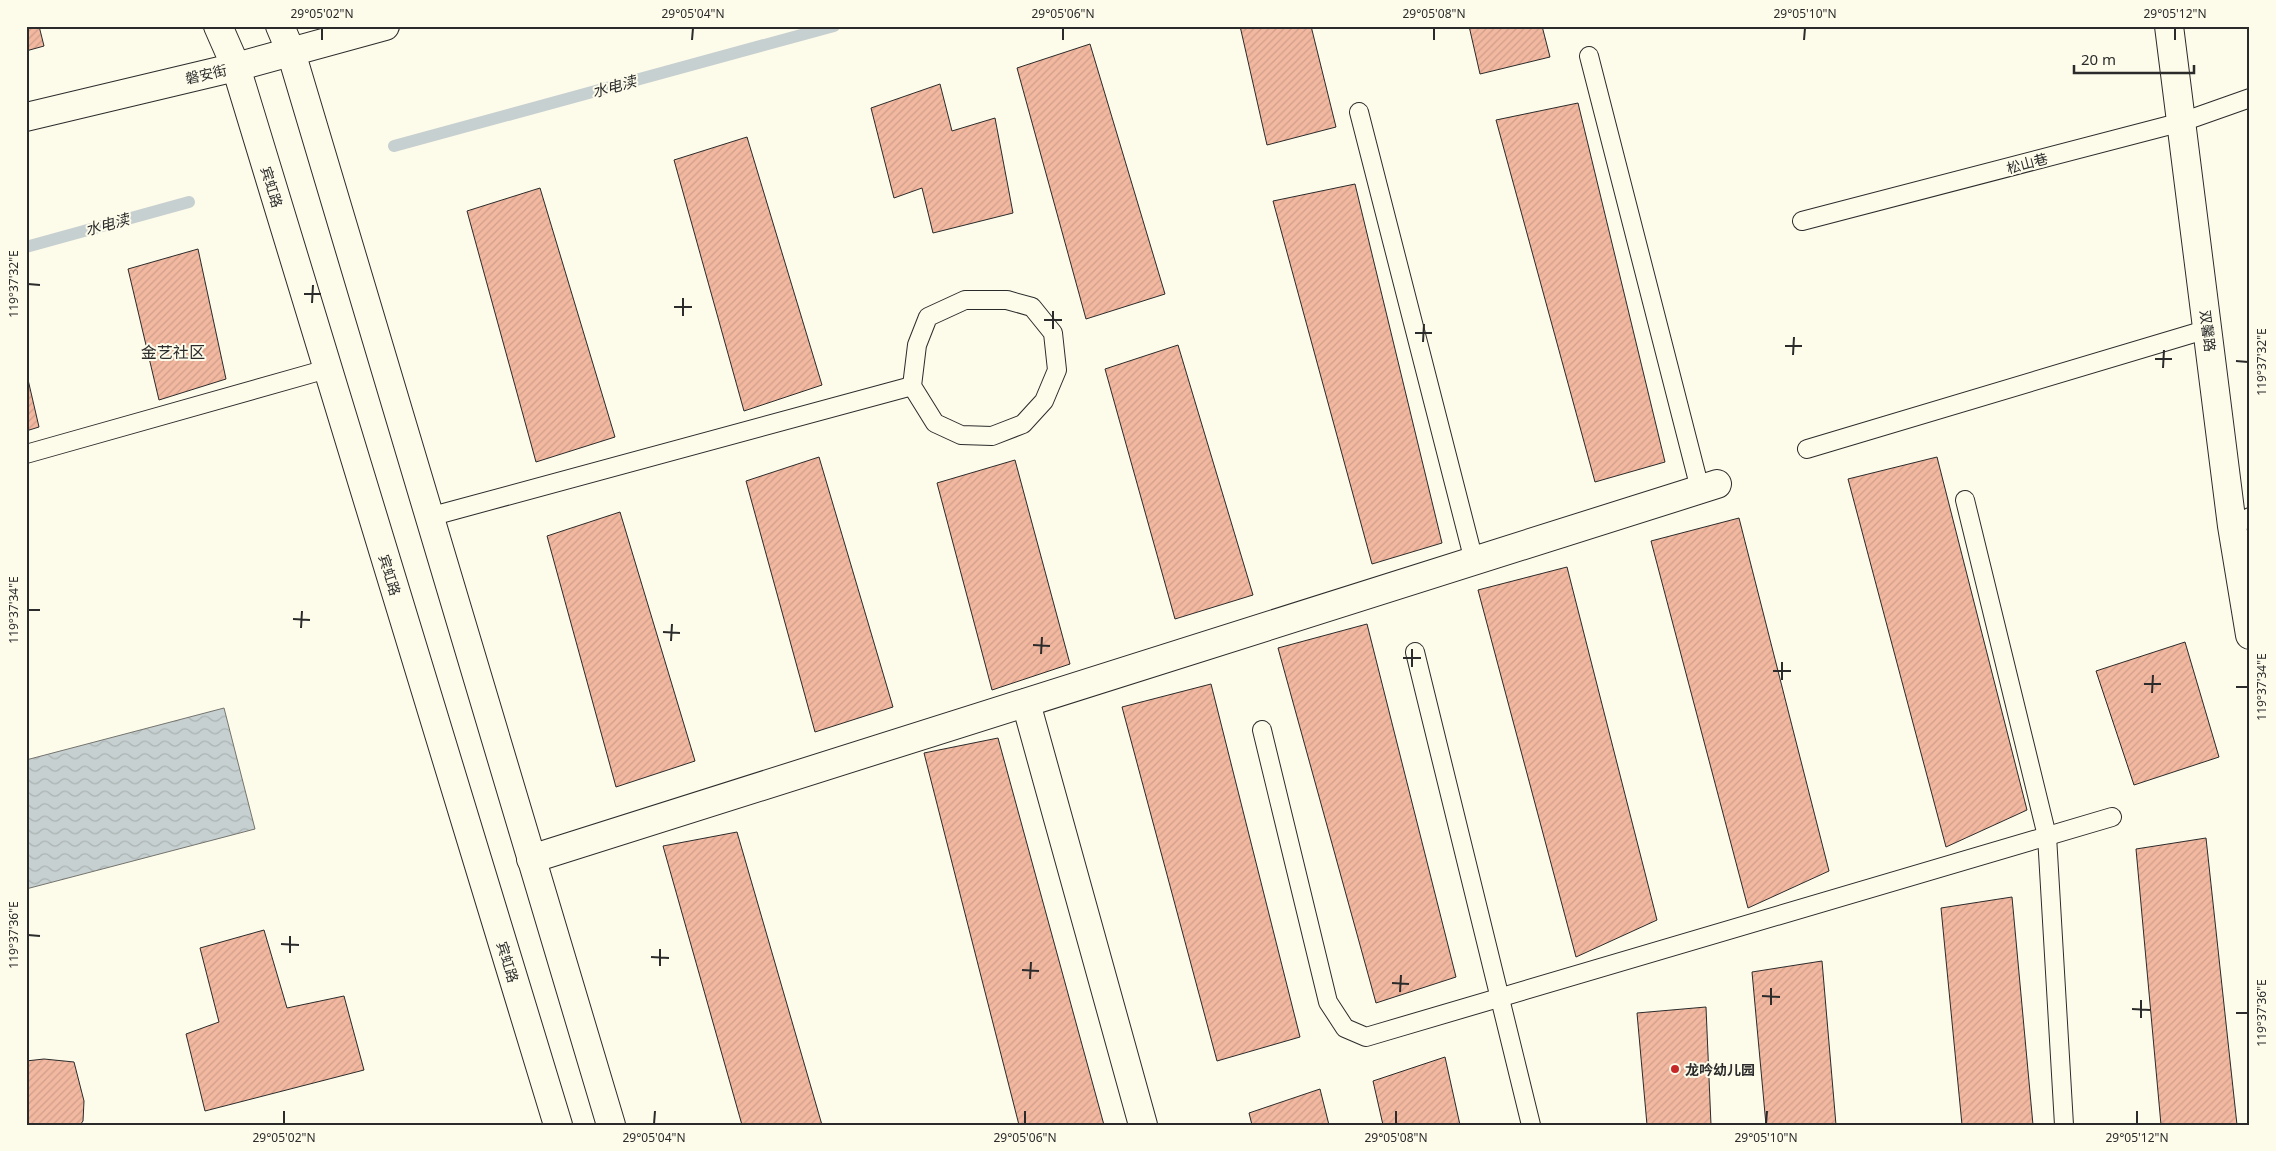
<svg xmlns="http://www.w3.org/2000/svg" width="2276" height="1151" font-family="'Noto Sans','Noto Sans SC',sans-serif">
<defs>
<pattern id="water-waves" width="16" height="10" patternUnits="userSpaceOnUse" patternTransform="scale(1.25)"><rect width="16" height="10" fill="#c7d0d0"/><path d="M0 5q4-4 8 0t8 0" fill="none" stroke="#abb3b3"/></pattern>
<pattern id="building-hatch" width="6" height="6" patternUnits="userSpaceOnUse" patternTransform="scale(1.25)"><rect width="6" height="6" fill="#f2b8a0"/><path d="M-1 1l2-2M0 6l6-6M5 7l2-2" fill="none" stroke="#d09e8a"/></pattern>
</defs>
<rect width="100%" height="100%" fill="#fdfbea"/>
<!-- water -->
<polygon fill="url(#water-waves)" stroke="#74746e" points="224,708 255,829 26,889 26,760"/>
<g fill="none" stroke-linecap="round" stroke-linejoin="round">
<!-- stream -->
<g stroke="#c7d0d0" stroke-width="12">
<polyline points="394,146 834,26"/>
<polyline points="26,247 189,202"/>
</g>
</g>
<!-- building -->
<g fill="url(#building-hatch)" stroke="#2b2b2b">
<polygon points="26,26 39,26 44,46 26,51"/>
<polygon points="1240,26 1311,26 1336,127 1267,145"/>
<polygon points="1469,26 1542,26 1550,57 1480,74"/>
<polygon points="1090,44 1165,294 1086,319 1017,68"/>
<polygon points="940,84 952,131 995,118 1013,213 933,233 922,188 894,198 871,108"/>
<polygon points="1578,103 1665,462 1595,482 1496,120"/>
<polygon points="747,137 822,385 744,411 674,160"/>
<polygon points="1355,184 1442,543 1372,564 1273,201"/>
<polygon points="540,188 615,437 536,462 467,211"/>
<polygon points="198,249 226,379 159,400 128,269"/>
<polygon points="1178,345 1253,595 1175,619 1105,369"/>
<polygon points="26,371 39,427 26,431"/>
<polygon points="819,457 893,707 815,732 746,481"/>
<polygon points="1937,457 2027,810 1946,847 1848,479"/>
<polygon points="1015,460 1070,664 992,690 937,483"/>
<polygon points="620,512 695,761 616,787 547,536"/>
<polygon points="1739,518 1829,871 1748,908 1651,541"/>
<polygon points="1567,567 1657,920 1576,957 1478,590"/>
<polygon points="1367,624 1456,977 1376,1003 1278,648"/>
<polygon points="2185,642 2219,757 2134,785 2096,671"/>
<polygon points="1211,684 1300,1037 1217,1061 1122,707"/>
<polygon points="998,738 1104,1125 1019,1125 924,753"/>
<polygon points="737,832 822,1125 742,1125 663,846"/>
<polygon points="2206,838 2237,1125 2161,1125 2136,849"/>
<polygon points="2012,897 2033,1125 1962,1125 1941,908"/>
<polygon points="264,930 287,1008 344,996 364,1070 205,1111 186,1034 219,1022 200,948"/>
<polygon points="1822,961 1836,1125 1766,1125 1752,972"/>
<polygon points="1706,1007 1711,1125 1647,1125 1637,1013"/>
<polygon points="1445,1057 1460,1125 1383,1125 1373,1081"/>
<polygon points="44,1059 74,1062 84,1101 83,1121 80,1125 26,1125 26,1061"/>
<polygon points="1320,1089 1329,1125 1252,1125 1249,1113"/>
</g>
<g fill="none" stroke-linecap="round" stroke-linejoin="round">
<!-- lane casing -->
<g stroke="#2b2b2b" stroke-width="20">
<g id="lane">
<polyline points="1589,56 1700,489"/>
<polyline points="1359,112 1474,561"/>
<polyline points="1802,221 2182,122 2250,98"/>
<polygon points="965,300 1007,300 1032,307 1053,333 1057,370 1044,401 1023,424 992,436 961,435 935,423 912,386 917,345 928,317"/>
<polyline points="1807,449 2208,329"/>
<polyline points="26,454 327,369"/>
<polyline points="1965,500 2047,836 2064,1125"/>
<polyline points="429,517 912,386"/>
<polyline points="2232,526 2250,517"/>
<polyline points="1415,652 1531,1125"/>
<polyline points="1262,730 1328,1002 1345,1028 1366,1037 2112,817"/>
</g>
</g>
<!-- street casing -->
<g stroke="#2b2b2b" stroke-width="30">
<g id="street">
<polyline points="1026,703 1143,1125"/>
<polyline points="531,859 1717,484"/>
</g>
</g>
<!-- secondary casing -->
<g stroke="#2b2b2b" stroke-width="30">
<g id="secondary">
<polyline points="218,26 236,67 558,1125"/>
<polyline points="280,26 291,52 611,1125"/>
<polyline points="2169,26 2232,526 2250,635"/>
<polyline points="26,117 236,67 385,26"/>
</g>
</g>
<!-- lane -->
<use href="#lane" stroke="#fdfbea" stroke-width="18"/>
<!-- street -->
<use href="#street" stroke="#fdfbea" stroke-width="28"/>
<!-- secondary -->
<use href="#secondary" stroke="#fdfbea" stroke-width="28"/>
</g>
<!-- ticks -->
<path fill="none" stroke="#2b2b2b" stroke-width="2" d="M322,40V28M692,40L693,28M1063,40V28M1434,40V28M1804,40L1805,28M2175,40V28M28,284L40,285M304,294H321M312,303L313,285M674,307H692M683,316V298M1044,320H1062M1053,329V311M1415,333H1432M1423,342L1424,324M1785,346H1802M1793,355L1794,337M2155,359H2172M2236,361L2248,362M2163,368L2164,350M28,610H40M293,619L310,620M301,628L302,611M663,632L680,633M671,641L672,624M1033,645L1050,646M1041,654L1042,637M1403,658H1421M1412,667V649M1773,671H1791M1782,680V662M2144,684H2161M2236,687H2248M2152,693L2153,675M28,935L40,936M281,944L299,945M290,953V936M651,957L669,958M660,966V949M1022,970L1039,971M1030,979L1031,962M1392,983L1409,984M1400,992L1401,975M1762,996L1780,997M1771,1005V988M2132,1009L2150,1010M2236,1013H2248M2141,1018V1000M284,1124V1111M654,1124L655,1111M1025,1124V1111M1396,1124V1111M1766,1124L1767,1111M2137,1124V1111"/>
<!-- markers -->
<circle fill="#c62828" stroke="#fdfbea" stroke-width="2" cx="1675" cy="1069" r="5"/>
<g text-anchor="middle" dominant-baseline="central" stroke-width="4" stroke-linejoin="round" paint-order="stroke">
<!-- street labels -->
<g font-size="14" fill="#2b2b2b" stroke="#fdfbea">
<text transform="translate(206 74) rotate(-13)">磐安街</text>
<text transform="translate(2027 163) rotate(-15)">松山巷</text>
<text transform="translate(272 187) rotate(73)">宾虹路</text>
<text transform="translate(2208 331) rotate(83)">双馨路</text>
<text transform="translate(390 575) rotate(73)">宾虹路</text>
<text transform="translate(508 962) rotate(73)">宾虹路</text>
</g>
<!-- poi labels -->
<g font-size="14" font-weight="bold" fill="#2b2b2b" stroke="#fdfbea" text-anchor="start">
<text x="1685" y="1069">龙吟幼儿园</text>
</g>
<!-- water labels -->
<g font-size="15" font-style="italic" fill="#2b2b2b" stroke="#fdfbea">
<text transform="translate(614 86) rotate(-15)">水电渎</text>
<text transform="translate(107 224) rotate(-15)">水电渎</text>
</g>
<!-- quarter labels -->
<g font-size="16" fill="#2b2b2b" stroke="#fdfbea">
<text x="173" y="352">金艺社区</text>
</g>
</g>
<!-- border -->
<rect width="2276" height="1151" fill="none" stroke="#fdfbea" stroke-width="55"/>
<!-- scale -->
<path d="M2074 65v8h120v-8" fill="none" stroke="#2b2b2b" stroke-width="2.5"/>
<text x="2081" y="65" font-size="15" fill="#2b2b2b" stroke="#fdfbea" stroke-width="4" paint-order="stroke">20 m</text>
<rect x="28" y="28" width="2220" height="1096" fill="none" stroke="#2b2b2b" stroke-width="2"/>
<g font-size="12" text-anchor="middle" fill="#2b2b2b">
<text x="322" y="18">29°05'02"N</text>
<text x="693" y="18">29°05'04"N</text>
<text x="1063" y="18">29°05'06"N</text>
<text x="1434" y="18">29°05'08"N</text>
<text x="1805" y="18">29°05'10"N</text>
<text x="2175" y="18">29°05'12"N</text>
<text transform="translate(14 284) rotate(-90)" y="4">119°37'32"E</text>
<text transform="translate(2262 362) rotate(-90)" y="4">119°37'32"E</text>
<text transform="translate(14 610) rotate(-90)" y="4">119°37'34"E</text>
<text transform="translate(2262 687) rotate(-90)" y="4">119°37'34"E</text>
<text transform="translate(14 935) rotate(-90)" y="4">119°37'36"E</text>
<text transform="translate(2262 1013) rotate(-90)" y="4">119°37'36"E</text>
<text x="284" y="1142">29°05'02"N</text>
<text x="654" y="1142">29°05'04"N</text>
<text x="1025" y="1142">29°05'06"N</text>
<text x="1396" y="1142">29°05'08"N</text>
<text x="1766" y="1142">29°05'10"N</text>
<text x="2137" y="1142">29°05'12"N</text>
</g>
</svg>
